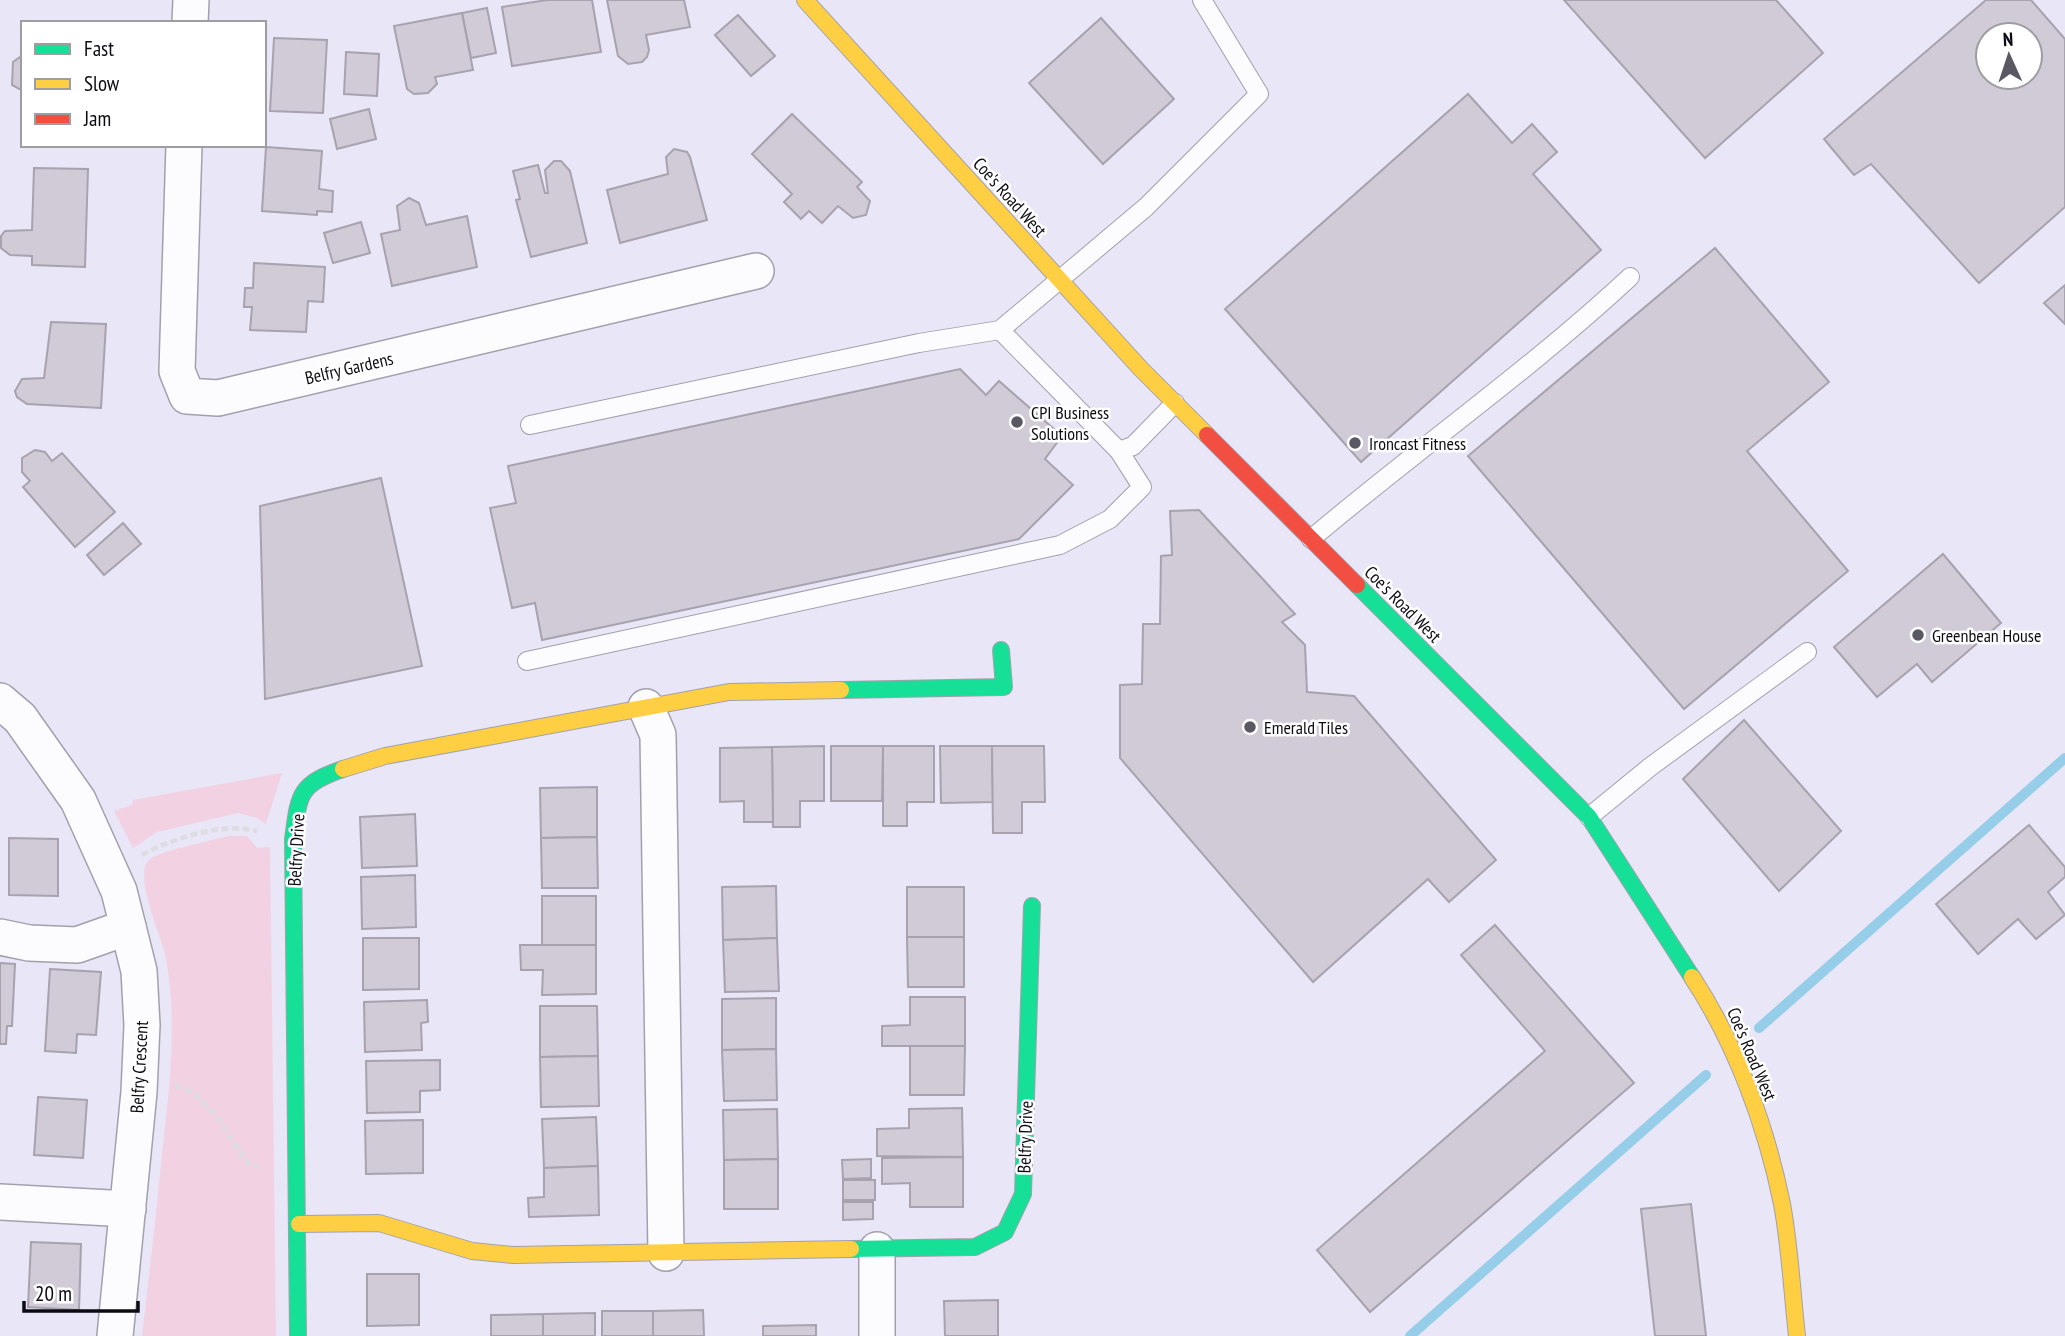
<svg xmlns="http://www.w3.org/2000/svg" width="2065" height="1336" font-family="'PT Sans Narrow',sans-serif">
<rect width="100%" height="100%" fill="#e9e6f7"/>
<!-- green -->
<g fill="#f2d1e3">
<polygon points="282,773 266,824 257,818 238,813 157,832 133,848 114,811 132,805 133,800"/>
<path d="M228,836H247L257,848L270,847L276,1336H142C149,1276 156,1216 162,1155C169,1091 178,1022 166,959C162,937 134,878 148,861C156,851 212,841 228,836Z"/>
</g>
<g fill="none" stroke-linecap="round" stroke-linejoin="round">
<!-- stream -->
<g stroke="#96cde9" stroke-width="10">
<polyline points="1759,1028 2065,758"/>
<polyline points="1410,1336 1706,1075"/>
</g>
</g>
<!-- building -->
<g fill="#d1cbd7" stroke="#a7a2ae" stroke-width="2" fill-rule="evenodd">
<polygon points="547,0 592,0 601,52 512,66 502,7"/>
<polygon points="607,0 684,0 690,27 646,35 649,50 647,57 642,62 628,64 618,56"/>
<polygon points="1564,0 1776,0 1823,53 1705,158"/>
<path d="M1986,0H2031L2065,39V207L1979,283L1871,164L1854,175L1824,139ZM1988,35H2030V77H1988Z"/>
<polygon points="487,8 496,53 471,58 462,13"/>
<polygon points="462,13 473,70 435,77 437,84 428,93 414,94 407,89 394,26"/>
<polygon points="738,15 775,56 751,76 715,35"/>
<polygon points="1101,18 1174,99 1103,164 1029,83"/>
<polygon points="274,38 327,40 323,113 270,111"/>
<polygon points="346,52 379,54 377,96 344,94"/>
<polygon points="23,55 23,91 12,85 13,62"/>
<polygon points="1468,94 1512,143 1532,124 1557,152 1533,174 1601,250 1361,462 1225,309"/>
<polygon points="369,109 376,139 337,149 330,119"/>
<polygon points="792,114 862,182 857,187 870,201 866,215 853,218 838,206 822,223 809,211 801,219 784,202 792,194 752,154"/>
<polygon points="266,147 322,151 319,189 333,191 332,212 317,211 317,215 262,211"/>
<polygon points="674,149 687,152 690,157 707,220 620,243 607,190 668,174 666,157"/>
<polygon points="554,161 561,161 570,171 587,243 531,257 516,200 520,199 513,171 538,165 545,193 548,193 545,170"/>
<polygon points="34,168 88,169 85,267 32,265 32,256 10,255 1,248 1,236 5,231 32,230"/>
<polygon points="409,198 419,203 426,225 467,216 477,267 392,286 381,234 400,230 397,206"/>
<polygon points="361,222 370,253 333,263 324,233"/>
<polygon points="1715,248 1829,382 1747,451 1848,571 1684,709 1468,456"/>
<polygon points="254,263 325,267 323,302 308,301 306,332 250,330 252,307 244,307 245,288 253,288"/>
<polygon points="2065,285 2065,324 2044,303"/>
<polygon points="51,322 106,324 101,408 27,404 17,397 15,391 22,379 44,378"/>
<polygon points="960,369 986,395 999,381 1062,436 1045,459 1073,485 1019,539 542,640 535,603 512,608 490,508 516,503 508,466"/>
<polygon points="35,450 45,452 52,461 62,453 115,512 75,547 23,487 30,481 22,472 22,458"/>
<polygon points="381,478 422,666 265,699 260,506"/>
<polygon points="1199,510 1295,614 1282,622 1305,645 1307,692 1354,696 1496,860 1449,902 1428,879 1313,982 1120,758 1120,685 1142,684 1143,624 1160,624 1161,556 1172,555 1170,511"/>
<polygon points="123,523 141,544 104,575 87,555"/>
<polygon points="1943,554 2001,623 1932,682 1917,664 1877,697 1834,647"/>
<polygon points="1744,720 1841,831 1779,891 1683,779"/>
<polygon points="824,746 824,801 800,801 800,827 773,827 772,747"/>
<polygon points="831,746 883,746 882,801 831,801"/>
<polygon points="883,746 934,746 934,802 907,802 907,826 883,826"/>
<polygon points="940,746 992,746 993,802 941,803"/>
<polygon points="992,746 1044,746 1045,802 1022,802 1022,833 993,833"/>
<polygon points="772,747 773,822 744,822 744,801 720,802 720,748"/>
<polygon points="597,787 597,837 541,838 540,788"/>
<polygon points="415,814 417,866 362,868 360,817"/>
<polygon points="2029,825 2065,867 2065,877 2048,892 2065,915 2036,939 2018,919 1978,954 1936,904"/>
<polygon points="597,837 598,888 542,888 541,838"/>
<polygon points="9,838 58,839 58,896 9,895"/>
<polygon points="415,875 416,927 362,929 361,877"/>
<polygon points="776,886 777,938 723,940 722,887"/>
<rect x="907" y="887" width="57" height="50"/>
<rect x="542" y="896" width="54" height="49"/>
<polygon points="1495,925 1634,1083 1370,1312 1317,1250 1545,1051 1461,955"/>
<polygon points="907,937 964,937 964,987 908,987"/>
<polygon points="363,938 419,938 419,989 363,990"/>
<polygon points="777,938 779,991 725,992 723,940"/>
<polygon points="520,945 596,945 596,994 542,995 543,970 521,970"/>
<polygon points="0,963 15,964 12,1026 7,1026 6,1044 0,1044"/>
<polygon points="50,969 101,972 96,1035 77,1034 76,1053 45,1051"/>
<polygon points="910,997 965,997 965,1046 882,1046 882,1026 910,1025"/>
<polygon points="776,998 776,1049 722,1050 722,999"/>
<polygon points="427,1000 428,1022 421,1023 422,1050 365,1052 364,1002"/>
<polygon points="540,1006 597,1006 598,1056 540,1057"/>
<polygon points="910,1046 965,1046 964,1095 910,1095"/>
<polygon points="776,1049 777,1100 724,1101 722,1050"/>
<polygon points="598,1056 599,1106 541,1107 540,1057"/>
<polygon points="440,1060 440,1090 420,1091 420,1112 367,1113 366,1061"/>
<polygon points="38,1097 87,1100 83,1158 34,1155"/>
<polygon points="962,1108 963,1157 877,1156 877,1129 909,1128 909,1109"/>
<polygon points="777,1109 778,1159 724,1160 723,1110"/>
<polygon points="596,1117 598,1166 544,1168 542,1119"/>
<polygon points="423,1120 423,1173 366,1174 365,1121"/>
<polygon points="963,1157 963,1207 910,1207 910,1183 882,1184 882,1158"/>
<polygon points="778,1159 778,1209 724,1209 724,1160"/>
<polygon points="871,1159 871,1178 843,1179 842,1160"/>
<polygon points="598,1166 599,1215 529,1217 528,1198 544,1197 544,1168"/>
<rect x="843" y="1180" width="32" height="20"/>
<polygon points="843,1202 873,1202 873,1219 843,1220"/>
<polygon points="1691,1204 1706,1336 1655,1336 1641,1209"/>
<polygon points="31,1242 81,1244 79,1310 28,1307"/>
<polygon points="367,1274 419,1274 419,1325 367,1326"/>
<polygon points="998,1300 998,1336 945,1336 944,1301"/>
<polygon points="703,1310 704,1336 653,1336 653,1311"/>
<rect x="602" y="1311" width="51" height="25"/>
<polygon points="595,1313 595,1336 543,1336 543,1314"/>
<polygon points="543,1314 543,1336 491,1336 491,1315"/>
<polygon points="816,1325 816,1336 763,1336 763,1326"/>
</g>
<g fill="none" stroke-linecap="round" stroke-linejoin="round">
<!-- lane casing -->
<g stroke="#a2a0ac" stroke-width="20">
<g id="lane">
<polyline points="1000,330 1119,451 1133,446 1175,403"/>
<polyline points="530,425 919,343 1000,330 1146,207 1259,94 1202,0"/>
<path d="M1311,539C1416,450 1529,371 1630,277"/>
<polyline points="527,661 1060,545 1110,519 1142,487 1119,451"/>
<polyline points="1589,817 1650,767 1807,652"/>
</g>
</g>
<!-- street casing -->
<g stroke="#a2a0ac" stroke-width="38">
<g id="street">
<polyline points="190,23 191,0"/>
<polyline points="184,145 177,371 187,396 218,398 756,271"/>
<polyline points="0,701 20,718 78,800 119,891 139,971 142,1025 139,1092 115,1336"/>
<polyline points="646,707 658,735 666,1253"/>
<polyline points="0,937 29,943 77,945 128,927"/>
<polyline points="0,1202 128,1209"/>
<polyline points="877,1250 877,1336"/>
</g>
</g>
<!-- fast casing -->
<g stroke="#a2a0ac" stroke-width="18">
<g id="fast">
<polyline points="1357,585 1589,817 1692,977"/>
<polyline points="841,690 1004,687 1001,650"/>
<polyline points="851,1249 975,1247 1005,1232 1023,1194 1032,906"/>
<path d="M298,1336L293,839C299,795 298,784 343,769"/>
</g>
</g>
<!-- slow casing -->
<g stroke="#a2a0ac" stroke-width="18">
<g id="slow">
<polyline points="805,0 1141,369 1207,435"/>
<polyline points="343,769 385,756 729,692 841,690"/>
<path d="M1692,977C1736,1044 1766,1125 1782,1204C1790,1247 1792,1292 1797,1336"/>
<polyline points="299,1224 379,1223 472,1251 513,1255 851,1249"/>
</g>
</g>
<!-- jam casing -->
<g stroke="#a2a0ac" stroke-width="18">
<polyline id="jam" points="1207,435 1357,585"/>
</g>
<!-- path -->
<g stroke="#dddce1" stroke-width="4.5" stroke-dasharray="7 3.5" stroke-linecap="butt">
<path d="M142,855C173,838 223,822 257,831"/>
<path d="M175,1086C208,1091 229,1140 249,1164L258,1167"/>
</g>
<!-- lane -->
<use href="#lane" stroke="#fcfbfe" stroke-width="18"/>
<!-- street -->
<use href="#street" stroke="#fcfbfe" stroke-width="35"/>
<!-- fast -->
<use href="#fast" stroke="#16e098" stroke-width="16"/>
<!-- slow -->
<use href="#slow" stroke="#ffcf43" stroke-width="16"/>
<!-- jam -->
<use href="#jam" stroke="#f24e42" stroke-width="16"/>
</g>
<!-- markers -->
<g fill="#595863" stroke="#fff" stroke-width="2.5">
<circle cx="1017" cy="422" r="7"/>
<circle cx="1355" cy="443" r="7"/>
<circle cx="1918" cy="635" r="7"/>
<circle cx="1250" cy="727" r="7"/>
</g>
<g text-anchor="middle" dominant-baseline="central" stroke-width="5" stroke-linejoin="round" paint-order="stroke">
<!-- street labels -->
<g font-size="18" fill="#0c0b14" stroke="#fff">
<text transform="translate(1010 197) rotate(48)">Coe's Road West</text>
<text transform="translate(349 368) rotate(-13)">Belfry Gardens</text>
<text transform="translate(1403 604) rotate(45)">Coe's Road West</text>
<text transform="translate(296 850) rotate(-87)">Belfry Drive</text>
<text transform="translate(1752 1054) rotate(67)">Coe's Road West</text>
<text transform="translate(139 1067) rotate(-87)">Belfry Crescent</text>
<text transform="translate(1025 1137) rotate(-88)">Belfry Drive</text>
</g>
<!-- poi labels -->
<g font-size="18" fill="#0c0b14" stroke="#fff" text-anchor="start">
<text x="1031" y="412">CPI Business<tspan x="1031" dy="21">Solutions</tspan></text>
<text x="1369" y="443">Ironcast Fitness</text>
<text x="1932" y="635">Greenbean House</text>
<text x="1264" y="727">Emerald Tiles</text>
</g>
</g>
<!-- legend -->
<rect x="21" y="21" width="245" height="126" fill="#ffffff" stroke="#9e9da1" stroke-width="2"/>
<rect x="35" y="44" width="35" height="10" fill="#16e098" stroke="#9e9da1" stroke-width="2"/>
<text x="84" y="56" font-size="21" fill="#0c0b14">Fast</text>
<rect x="35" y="79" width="35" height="10" fill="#ffcf43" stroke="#9e9da1" stroke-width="2"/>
<text x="84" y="91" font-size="21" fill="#0c0b14">Slow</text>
<rect x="35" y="114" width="35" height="10" fill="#f24e42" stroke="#9e9da1" stroke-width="2"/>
<text x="84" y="126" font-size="21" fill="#0c0b14">Jam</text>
<!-- north arrow -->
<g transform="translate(2009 56) rotate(357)"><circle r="33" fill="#ffffff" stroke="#9e9da1" stroke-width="2"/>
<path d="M0-5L12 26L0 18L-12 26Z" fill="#595863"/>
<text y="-10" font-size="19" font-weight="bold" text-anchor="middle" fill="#0c0b14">N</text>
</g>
<!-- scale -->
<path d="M24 1301v10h114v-10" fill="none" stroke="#0c0b14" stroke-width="3.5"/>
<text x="35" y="1301" font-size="21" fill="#0c0b14" stroke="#ffffff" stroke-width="5" paint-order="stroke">20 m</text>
</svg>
